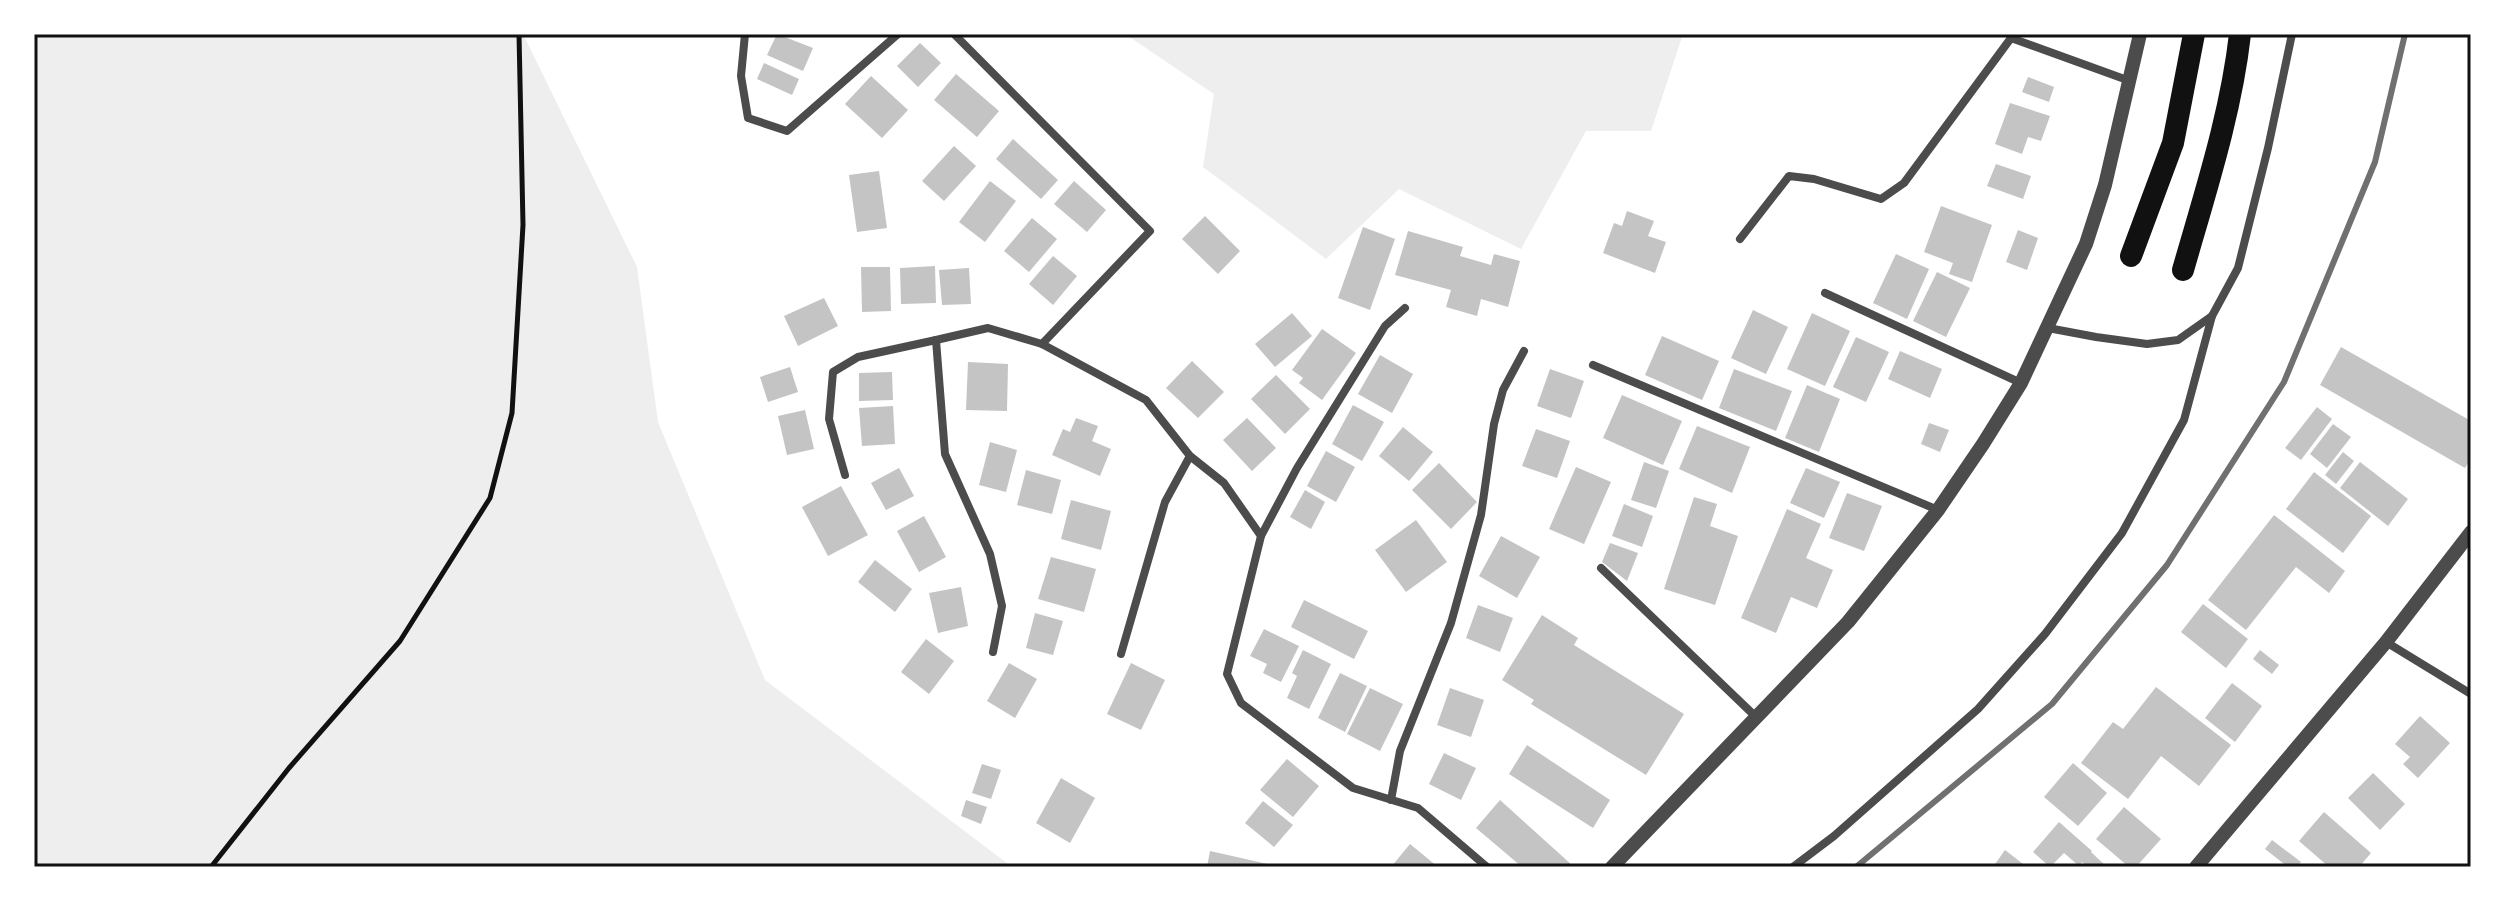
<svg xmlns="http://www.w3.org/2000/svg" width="2505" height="901" font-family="Rubik,sans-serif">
<rect width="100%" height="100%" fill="#fff"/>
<!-- green -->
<g fill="#eee">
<polygon points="34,34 523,34 637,267 658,422 765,680 1012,867 34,867"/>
<polygon points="1125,34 1683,34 1651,131 1586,131 1521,249 1399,189 1326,259 1203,167 1214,94"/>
</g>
<!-- building -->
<g fill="#c4c4c4">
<polygon points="777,34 813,48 803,71 767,55"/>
<polygon points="920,43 941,63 918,87 897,66"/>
<polygon points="764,63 799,79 792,95 757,79"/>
<polygon points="956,74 999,111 977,137 934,100"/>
<polygon points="871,76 908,110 882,138 845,104"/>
<polygon points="2028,77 2054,87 2049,102 2022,92"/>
<polygon points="2010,103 2050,116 2041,141 2028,137 2022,154 1995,144"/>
<polygon points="1013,139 1058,180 1041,199 996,159"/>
<polygon points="954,146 976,166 944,201 922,181"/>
<polygon points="1996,164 2031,176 2023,199 1987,186"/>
<polygon points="879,171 887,228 857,232 849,175"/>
<polygon points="990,181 1016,201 985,242 959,222"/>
<polygon points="1074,181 1106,210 1087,232 1054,204"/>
<polygon points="1941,206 1992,225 1972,282 1949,274 1953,263 1924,252"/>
<polygon points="1627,211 1654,221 1648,236 1666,242 1655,273 1603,253 1614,223 1622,226"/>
<polygon points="1205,216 1240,251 1218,274 1182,239"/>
<polygon points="1032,218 1057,239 1029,272 1004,251"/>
<polygon points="1363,227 1395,239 1370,310 1338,298"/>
<polygon points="2018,230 2038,238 2027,270 2006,262"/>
<polygon points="1408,231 1463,247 1460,256 1491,265 1494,254 1520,261 1508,307 1481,299 1477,316 1446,307 1451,290 1395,275"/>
<polygon points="1896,254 1929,269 1907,319 1873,303"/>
<polygon points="1053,256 1077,276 1053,305 1029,284"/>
<polygon points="935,266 936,303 901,304 900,268"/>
<polygon points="861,267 890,267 891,311 862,312"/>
<polygon points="969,268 971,304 942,305 939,270"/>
<polygon points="1937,272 1970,288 1946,337 1913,321"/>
<polygon points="824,298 838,326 798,346 784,316"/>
<polygon points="1753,310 1788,327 1766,374 1731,358"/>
<polygon points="1292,313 1312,336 1275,367 1255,344"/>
<polygon points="1812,313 1850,331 1825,386 1787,369"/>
<polygon points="1322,329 1356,353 1322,400 1299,383 1303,378 1292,370"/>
<polygon points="1662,336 1719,361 1702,400 1645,375"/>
<polygon points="1856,337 1889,352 1866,402 1833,387"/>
<polygon points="2341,347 2471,421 2471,458 2465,468 2320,385"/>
<polygon points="1900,351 1942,369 1930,398 1888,379"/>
<polygon points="1380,355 1413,374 1392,413 1358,394"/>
<polygon points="1192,361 1224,392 1198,418 1166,388"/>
<polygon points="968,362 1008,364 1007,411 966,410"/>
<polygon points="790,367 798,392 768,402 760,377"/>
<polygon points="1550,369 1584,381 1571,418 1537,406"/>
<polygon points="1734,369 1792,391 1776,431 1719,408"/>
<polygon points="892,372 893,400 859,401 859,373"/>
<polygon points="1276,375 1310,409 1285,434 1251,399"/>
<polygon points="1807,385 1840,399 1819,452 1785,438"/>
<polygon points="1622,395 1682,421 1663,465 1603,438"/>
<polygon points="1353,405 1384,422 1362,461 1332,444"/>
<polygon points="893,406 895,444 862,446 859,408"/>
<polygon points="2317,407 2332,419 2301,460 2285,448"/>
<polygon points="805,410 814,449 787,455 778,416"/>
<polygon points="1076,418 1098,426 1092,441 1111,449 1100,476 1052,455 1063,429 1070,432"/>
<polygon points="1247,418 1276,448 1252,471 1223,440"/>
<polygon points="1929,423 1949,430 1940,452 1921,444"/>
<polygon points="2333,424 2351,437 2327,468 2310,454"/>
<polygon points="1697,426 1750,447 1732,493 1679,469"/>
<polygon points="1403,427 1433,452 1409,481 1379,456"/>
<polygon points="1536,429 1570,441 1557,478 1522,466"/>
<polygon points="990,442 1017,450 1006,492 979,485"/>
<polygon points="1326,451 1355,467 1336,502 1307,486"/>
<polygon points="2343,452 2354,461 2336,484 2325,475"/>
<polygon points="1644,462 1669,471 1656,508 1631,500"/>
<polygon points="2360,462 2408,499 2388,526 2340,488"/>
<polygon points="1439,463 1477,502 1451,529 1412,490"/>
<polygon points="1576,467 1611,482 1584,544 1549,529"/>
<polygon points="899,468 914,496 886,510 871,483"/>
<polygon points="1806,468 1840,482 1824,518 1790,503"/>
<polygon points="1026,470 1061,480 1052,514 1017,505"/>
<polygon points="2314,472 2371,516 2343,553 2286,509"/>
<polygon points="841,486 868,535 828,556 802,507"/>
<polygon points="1305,490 1325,502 1311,529 1290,517"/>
<polygon points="1847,493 1882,506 1864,551 1829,538"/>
<polygon points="1694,497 1717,504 1710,526 1738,536 1715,605 1664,589"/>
<polygon points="1071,500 1111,511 1101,550 1061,539"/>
<polygon points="1624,504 1653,516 1642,547 1612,536"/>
<polygon points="1787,509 1821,524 1806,558 1833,570 1817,608 1791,597 1776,633 1741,618"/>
<polygon points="2274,515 2345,571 2329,593 2296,567 2246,630 2208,600"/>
<polygon points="924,516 946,557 919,572 897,531"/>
<polygon points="1416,520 1447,562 1406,592 1375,550"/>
<polygon points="1501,536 1540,557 1517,598 1479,576"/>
<polygon points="1610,543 1638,553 1627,581 1602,562"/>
<polygon points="1051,557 1096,569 1084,612 1038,599"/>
<polygon points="875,560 912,589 895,612 858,582"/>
<polygon points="961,587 968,626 938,633 929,593"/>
<polygon points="1304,600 1368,631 1354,659 1291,627"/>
<polygon points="2203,604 2248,639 2226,668 2181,632"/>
<polygon points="1478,605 1513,618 1500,652 1466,638"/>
<polygon points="1035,613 1063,621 1053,655 1026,648"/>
<polygon points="1542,615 1578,638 1574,645 1684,714 1646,775 1531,704 1534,700 1502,680"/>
<polygon points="1264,629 1299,646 1281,682 1263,673 1267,664 1250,656"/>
<polygon points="926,639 954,661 929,694 901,672"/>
<polygon points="1303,650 1331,664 1309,709 1287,698 1297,676 1292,673"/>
<polygon points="2260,650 2279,665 2272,674 2253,659"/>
<polygon points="1009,663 1037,679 1015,718 987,701"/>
<polygon points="1131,663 1165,680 1141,730 1107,714"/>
<polygon points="1340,673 1367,686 1345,732 1318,718"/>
<polygon points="2232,683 2262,706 2235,742 2205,718"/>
<polygon points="2156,687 2231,745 2199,786 2161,756 2128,799 2081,763 2113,722 2123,729"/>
<polygon points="1370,688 1403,704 1380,751 1347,734"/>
<polygon points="1450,688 1484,700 1471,737 1437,725"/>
<polygon points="2420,716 2450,743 2418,778 2403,764 2410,757 2395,744"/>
<polygon points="1527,745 1610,800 1593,828 1509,774"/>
<polygon points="1444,753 1476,768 1461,800 1429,784"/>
<polygon points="1287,759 1319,786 1293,817 1260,790"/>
<polygon points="2073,763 2107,793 2078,826 2044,797"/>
<polygon points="982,764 1001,770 991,799 972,793"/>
<polygon points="2373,773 2405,804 2380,830 2348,798"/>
<polygon points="1061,778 1095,798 1070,843 1036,823"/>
<polygon points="966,800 987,807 981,824 961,816"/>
<polygon points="1500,800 1572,865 1570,867 1522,867 1476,828"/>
<polygon points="1263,801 1293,825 1274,847 1245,823"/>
<polygon points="2124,807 2161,839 2136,867 2129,867 2096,839"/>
<polygon points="2324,812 2371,853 2359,867 2329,867 2299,841"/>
<polygon points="2059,822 2092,851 2091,852 2107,867 2088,867 2082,862 2079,866 2064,853 2050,867 2033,852"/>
<polygon points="2272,840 2301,862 2297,867 2288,867 2265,849"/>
<polygon points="1410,844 1438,867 1391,867"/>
<polygon points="2005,850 2027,867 1993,867"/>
<polygon points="1210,851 1276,866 1276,867 1207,867"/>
</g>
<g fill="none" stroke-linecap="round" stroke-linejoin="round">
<!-- path -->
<polyline stroke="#111" stroke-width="5" points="211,867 289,768 400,641 490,498 512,413 523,225 519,34"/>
<!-- minor -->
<g stroke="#4c4c4c" stroke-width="8">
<polyline points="745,34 741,76 748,118 787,131 898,34"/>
<polyline points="954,34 1150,231 1042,344"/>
<polyline points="1740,239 1789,176 1814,179 1881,199 1904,183 2011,38 2130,81"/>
<polyline points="1825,293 2021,383"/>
<polyline points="2048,328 2096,337 2147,344 2178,340 2212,316 2238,268 2268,148 2292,34"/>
<polyline points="1593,365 1938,510"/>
<polyline points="845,475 829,419 833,372 858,357 936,340"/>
<polyline points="1261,536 1297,468 1385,326 1405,308"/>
<polyline points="1601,568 1755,716"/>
<polyline points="2386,642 2471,694"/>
<polyline points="993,652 1002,606 990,554 945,454 936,340 988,328 1042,344 1146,400 1190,456 1224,483 1261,536 1227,674 1241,703 1353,788 1418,808 1487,867"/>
<polyline points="1121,654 1165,502 1190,456"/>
<polyline points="1391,800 1400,751 1451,623 1481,515 1494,424 1503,390 1524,351"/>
<polyline points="1793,867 1834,836 1978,709 2045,634 2122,533 2184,420 2212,316"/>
</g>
<!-- tertiary -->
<g stroke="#4c4c4c" stroke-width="14">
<polyline points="1612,867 1848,622 1938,510 1983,444 2021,383 2086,244 2105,185 2140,34"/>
<polyline points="2196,867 2386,642 2471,532"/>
</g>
<!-- trunk -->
<g stroke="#111" stroke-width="22">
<polyline points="2131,256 2173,143 2194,34"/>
<path d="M2183,270C2205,193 2231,114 2240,34"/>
</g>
<!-- rail -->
<polyline stroke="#707070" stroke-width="6" points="1856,867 2052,704 2167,565 2284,382 2375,162 2405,34"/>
</g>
<!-- border -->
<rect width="2505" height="901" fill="none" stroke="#ffffff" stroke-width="72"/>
<rect x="36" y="36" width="2433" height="829" fill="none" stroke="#111" stroke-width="3"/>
</svg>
